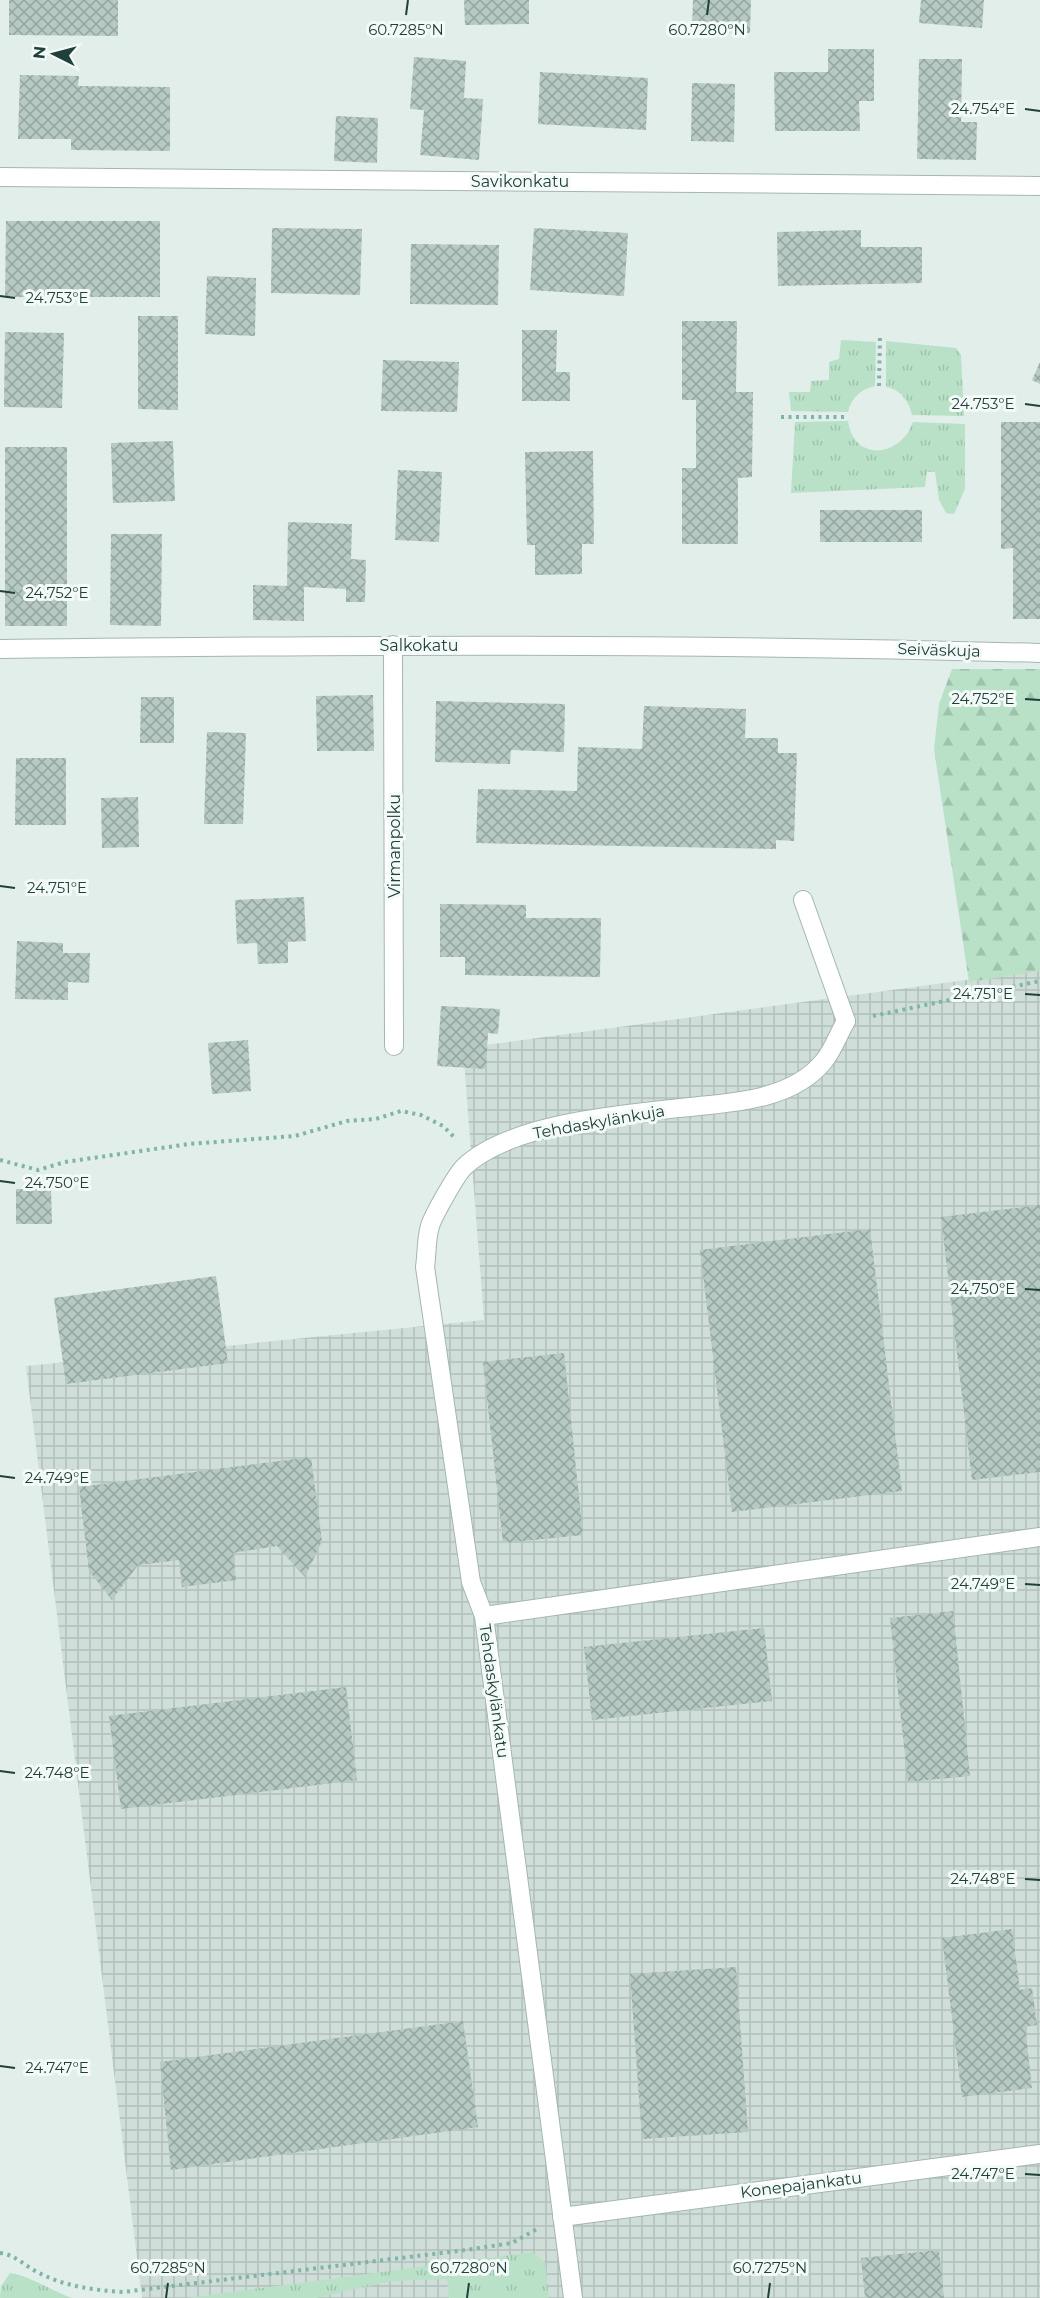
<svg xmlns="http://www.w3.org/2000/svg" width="1040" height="2298" font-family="Montserrat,sans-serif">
<defs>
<pattern id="industrial-grid" width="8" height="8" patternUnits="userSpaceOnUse" patternTransform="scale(1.5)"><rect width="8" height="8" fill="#d0ded9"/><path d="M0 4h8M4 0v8" fill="none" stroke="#b2c0bb"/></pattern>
<pattern id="grass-tufts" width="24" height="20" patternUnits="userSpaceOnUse" patternTransform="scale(1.5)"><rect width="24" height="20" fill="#b9e1c8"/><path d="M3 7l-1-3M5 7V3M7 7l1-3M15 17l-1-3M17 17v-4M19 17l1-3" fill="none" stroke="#9fc2ad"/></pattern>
<pattern id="forest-firs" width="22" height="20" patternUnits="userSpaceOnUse" patternTransform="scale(1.5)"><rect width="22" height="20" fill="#b9e1c8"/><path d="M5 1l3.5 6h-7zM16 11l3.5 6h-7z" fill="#9fc2ad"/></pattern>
<pattern id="building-cross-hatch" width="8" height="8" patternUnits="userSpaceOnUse" patternTransform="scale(1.5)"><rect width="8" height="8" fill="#b7c9c3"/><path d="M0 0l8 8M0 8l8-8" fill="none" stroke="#94a5a0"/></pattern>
</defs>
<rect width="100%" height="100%" fill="#e2eeea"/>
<!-- industrial -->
<polygon fill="url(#industrial-grid)" points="1040,970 1040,2298 142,2298 26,1366 484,1320 463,1048"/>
<!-- grass -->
<g fill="url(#grass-tufts)">
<path d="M841,340L876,342L875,386C861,389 851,398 848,412L791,411L789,392H810L811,381L829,380V362L839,359Z"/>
<path d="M886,341L956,348L961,355L964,416L912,415C909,401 900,389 886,387Z"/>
<path d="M848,421C854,462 900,458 913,422L965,424V489L954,514L946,513L939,500L935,472H927L925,487L791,493L795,422Z"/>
<polygon points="532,2252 545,2262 549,2298 449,2298 447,2279 391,2281 316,2298 187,2298"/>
<path d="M10,2273C26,2274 54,2292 72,2298H0L1,2286Z"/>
</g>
<!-- forest -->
<polygon fill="url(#forest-firs)" points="952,669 1040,669 1040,971 969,982 934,749 939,704"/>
<!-- building -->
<g fill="url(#building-cross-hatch)">
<polygon points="9,0 118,0 118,36 9,35"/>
<polygon points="464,0 529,0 529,24 465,25"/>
<polygon points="693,0 751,0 750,33 692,31"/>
<polygon points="921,0 984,0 982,28 919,23"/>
<polygon points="828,49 874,49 874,101 859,101 860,131 775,131 774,72 828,72"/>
<polygon points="414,57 466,61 464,98 483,99 479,160 420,155 424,110 410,109"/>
<polygon points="919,59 962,59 961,122 977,122 976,160 917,159"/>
<polygon points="540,72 648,78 646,130 538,124"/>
<polygon points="20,75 79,76 78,86 170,87 170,151 71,150 71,139 18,139"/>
<polygon points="692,83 735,84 734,142 691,141"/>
<polygon points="336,116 378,118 377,163 334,161"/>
<polygon points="6,221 160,221 160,297 5,297"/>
<polygon points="272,228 362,229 360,295 271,293"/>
<polygon points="534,228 628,233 624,296 530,290"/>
<polygon points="861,230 861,247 922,247 922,283 778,286 777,232"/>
<polygon points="411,244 499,245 498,305 410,304"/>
<polygon points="207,276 256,278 255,336 205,334"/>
<polygon points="138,316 178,316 178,410 138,409"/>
<polygon points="682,321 737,321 736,392 753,392 752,477 738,478 738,544 682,544 682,468 696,468 696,400 682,400"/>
<polygon points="522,330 557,330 556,372 570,372 570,401 522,401"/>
<polygon points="5,332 64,333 62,408 4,407"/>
<polygon points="383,360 459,362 457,412 381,411"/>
<polygon points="1040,362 1040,384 1032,380"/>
<polygon points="1001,422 1040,422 1040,619 1013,619 1013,548 1001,549"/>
<polygon points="173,441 175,501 113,503 111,443"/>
<rect x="5" y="447" width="62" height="179"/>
<polygon points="593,451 594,544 582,544 582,574 535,575 535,545 527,545 525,452"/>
<polygon points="398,470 442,472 439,542 395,540"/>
<rect x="820" y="510" width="102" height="32"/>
<polygon points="288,522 352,524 351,559 366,560 365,602 346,602 346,589 304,587 304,621 253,620 253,585 287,586"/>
<polygon points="111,534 162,534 161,626 110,625"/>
<polygon points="373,695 374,751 317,751 316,696"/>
<polygon points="141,697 174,697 174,743 140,743"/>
<polygon points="436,701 565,704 564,752 511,750 510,764 435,762"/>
<polygon points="644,706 746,709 745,738 778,738 778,753 797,753 794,841 776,840 776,849 476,843 478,789 577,791 578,747 642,749"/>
<polygon points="207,732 246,733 243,824 204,824"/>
<polygon points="16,758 66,758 66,825 15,825"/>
<polygon points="138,797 139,847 102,848 101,798"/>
<polygon points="304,897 306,941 288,942 288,963 258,964 257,943 237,944 235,900"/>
<polygon points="440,904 526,905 526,918 601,918 600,977 465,975 465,957 440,957"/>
<polygon points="17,941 63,943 63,953 90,953 89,983 68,982 68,1000 15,999"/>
<polygon points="441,1006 500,1009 498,1034 488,1033 486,1069 437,1066"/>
<polygon points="248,1040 251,1091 212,1094 208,1043"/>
<polygon points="16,1189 51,1189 52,1224 16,1224"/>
<polygon points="1040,1205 1040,1472 972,1480 941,1217"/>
<polygon points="870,1229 902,1491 732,1512 700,1250"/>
<polygon points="216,1276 228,1363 66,1384 54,1298"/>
<polygon points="564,1353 583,1535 503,1543 483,1362"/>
<polygon points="311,1457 322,1541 305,1577 277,1546 233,1553 236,1580 182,1587 179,1560 138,1565 112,1600 89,1571 79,1487"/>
<polygon points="953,1611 970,1776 908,1782 890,1618"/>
<polygon points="764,1628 772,1701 592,1720 584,1647"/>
<polygon points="346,1687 357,1780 121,1809 109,1716"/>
<polygon points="1012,1929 1020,1990 1032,1988 1037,2025 1025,2027 1032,2088 962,2097 942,1938"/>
<polygon points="736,1967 748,2132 642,2139 630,1974"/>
<polygon points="463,2021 478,2127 171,2170 160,2062"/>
<polygon points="939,2250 944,2298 865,2298 861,2258"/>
</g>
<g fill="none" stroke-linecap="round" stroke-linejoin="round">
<!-- service casing -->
<g stroke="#a4b6b2" stroke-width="20">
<polyline id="service" points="803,900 846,1021"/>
</g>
<!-- minor casing -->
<g stroke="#a4b6b2" stroke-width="20">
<g id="minor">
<polyline points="0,177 1040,186"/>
<polyline points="393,645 394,1046"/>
<path d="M0,649C347,645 693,643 1040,653"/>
<polyline points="484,1616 1040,1537"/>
<polyline points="562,2217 1040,2154"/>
<path d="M573,2298L484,1616L471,1582L425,1267C427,1254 426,1239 430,1226C433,1216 456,1175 464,1167C512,1121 635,1113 699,1106C742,1102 795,1097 824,1061C833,1050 839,1033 846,1021"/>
</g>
</g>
<!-- path -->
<g stroke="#7fb4aa" stroke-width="4" stroke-dasharray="3 4.5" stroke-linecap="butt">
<polyline points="879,386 880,335"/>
<polyline points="781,417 847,417"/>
<polyline points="873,1016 1040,981"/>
<polyline points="0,1160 38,1170 65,1162 189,1144 295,1136 347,1121 376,1119 401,1111 421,1115 443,1126 456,1139"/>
<path d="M0,2253C15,2254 27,2268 41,2274C68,2287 94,2290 123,2292L466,2250L512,2243L537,2229"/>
</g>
<!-- service -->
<use href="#service" stroke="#fff" stroke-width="18"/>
<!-- minor -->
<use href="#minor" stroke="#fff" stroke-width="18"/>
</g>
<!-- ticks -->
<path fill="none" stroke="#20403c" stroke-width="2" d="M406,15L408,0M707,15L709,0M1025,109L1040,111M0,296L15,298M1025,404L1040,406M0,591L15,593M1025,699L1040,700M0,886L15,888M1025,994L1040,995M0,1181L15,1183M1025,1289L1040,1290M0,1476L15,1478M1025,1584L1040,1585M0,1771L15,1773M1025,1879L1040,1880M0,2066L15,2068M1025,2174L1040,2175M166,2298L168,2283M467,2298L469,2283M768,2298L770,2283"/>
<g text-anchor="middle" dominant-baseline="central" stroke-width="6" stroke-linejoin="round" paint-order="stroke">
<!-- street labels -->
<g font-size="16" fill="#20403c" stroke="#f3faf7">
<text x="520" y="181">Savikonkatu</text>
<text x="419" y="645">Salkokatu</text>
<text transform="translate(939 650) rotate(2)">Seiväskuja</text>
<text transform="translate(394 846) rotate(-90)">Virmanpolku</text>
<text transform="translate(599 1122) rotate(-10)">Tehdaskylänkuja</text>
<text transform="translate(494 1691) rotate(82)">Tehdaskylänkatu</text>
<text transform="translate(801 2185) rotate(-7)">Konepajankatu</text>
</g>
</g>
<g font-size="15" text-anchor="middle" fill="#20403c" stroke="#f3faf7" stroke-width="6" stroke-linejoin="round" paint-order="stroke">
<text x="406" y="35">60.7285°N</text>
<text x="707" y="35">60.7280°N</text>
<text x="983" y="114">24.754°E</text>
<text x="57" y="303">24.753°E</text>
<text x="983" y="409">24.753°E</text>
<text x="57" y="598">24.752°E</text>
<text x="983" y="704">24.752°E</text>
<text x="57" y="893">24.751°E</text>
<text x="983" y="999">24.751°E</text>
<text x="57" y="1188">24.750°E</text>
<text x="983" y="1294">24.750°E</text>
<text x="57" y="1483">24.749°E</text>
<text x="983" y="1589">24.749°E</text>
<text x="57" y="1778">24.748°E</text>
<text x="983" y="1884">24.748°E</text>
<text x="57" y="2073">24.747°E</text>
<text x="983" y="2179">24.747°E</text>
<text x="168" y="2273">60.7285°N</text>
<text x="469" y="2273">60.7280°N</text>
<text x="770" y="2273">60.7275°N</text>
</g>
<!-- north arrow -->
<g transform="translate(54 54) rotate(276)" stroke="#f3faf7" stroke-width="4.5" paint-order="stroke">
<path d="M0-4.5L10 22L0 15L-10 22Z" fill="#20403c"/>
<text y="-9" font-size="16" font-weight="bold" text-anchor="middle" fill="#20403c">N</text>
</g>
</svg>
